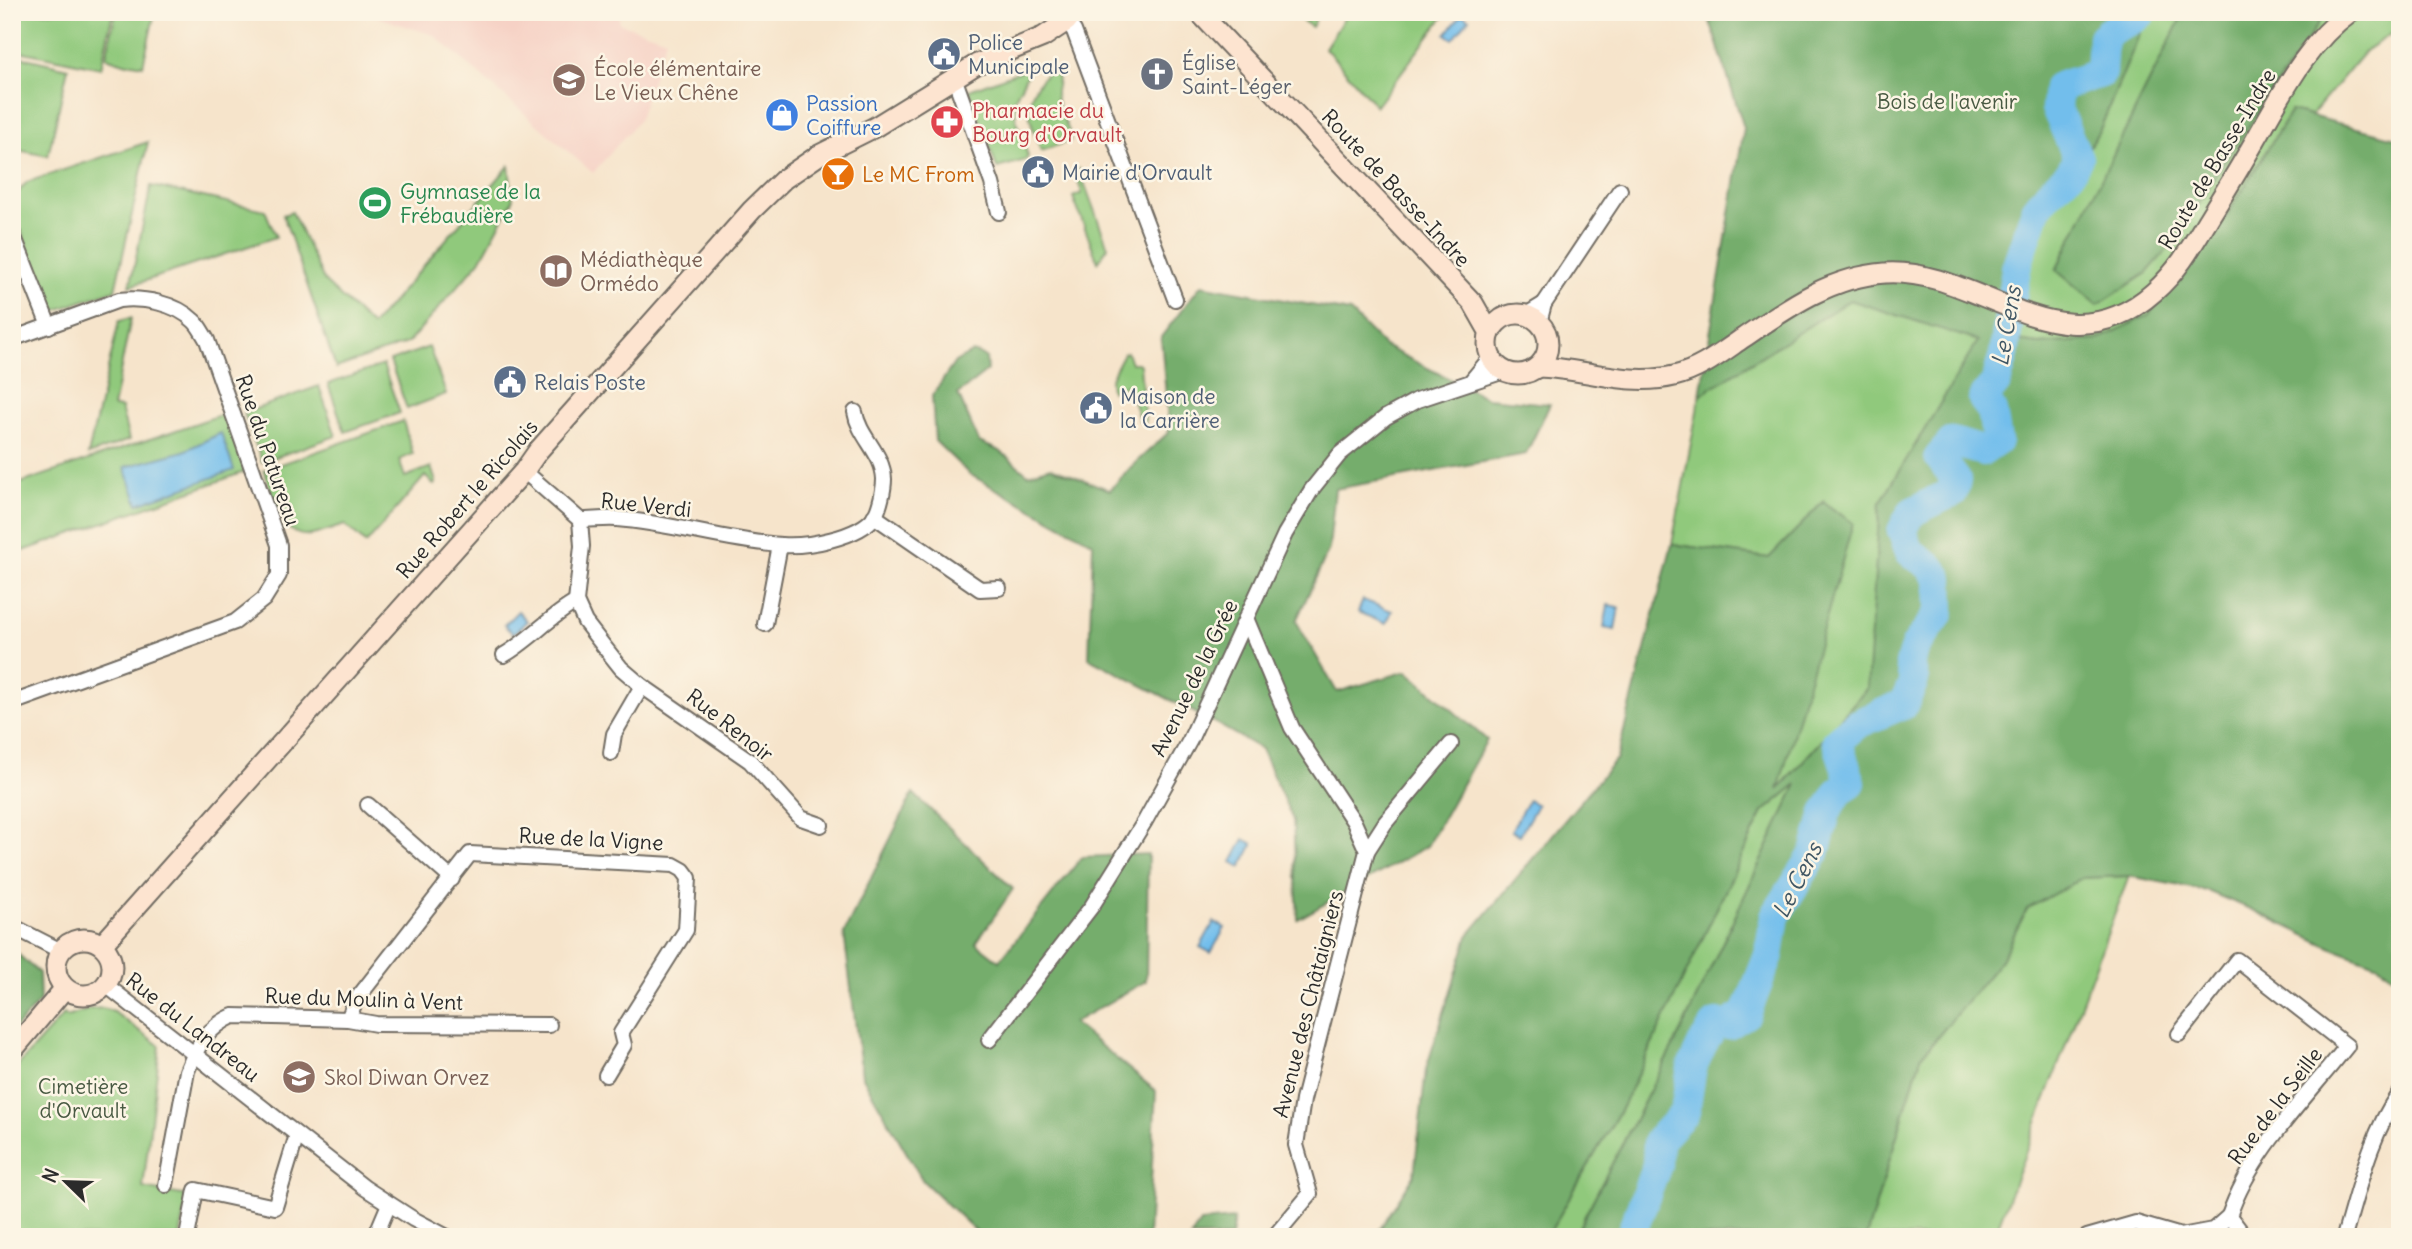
<svg xmlns="http://www.w3.org/2000/svg" width="2412" height="1249" font-family="Delius,sans-serif">
<rect width="100%" height="100%" fill="#fcf5e5"/>
<filter id="ink" filterUnits="userSpaceOnUse"><feTurbulence type="fractalNoise" baseFrequency=".0143" numOctaves="2"/><feDisplacementMap in="SourceGraphic" scale="14" xChannelSelector="R" yChannelSelector="G"/><feConvolveMatrix kernelMatrix="1 2 1 2 8 2 1 2 1" color-interpolation-filters="sRGB"/></filter>
<filter id="wash" filterUnits="userSpaceOnUse"><feTurbulence type="fractalNoise" baseFrequency=".00686" numOctaves="4" result="noise"/><feDisplacementMap in="SourceGraphic" scale="28" xChannelSelector="R" yChannelSelector="G"/><feGaussianBlur stdDeviation="1.57" result="paint"/><feColorMatrix in="noise" values="0 0 0 0 0 0 0 0 0 0 0 0 0 0 0 0 0 1.4 0 .05"/><feComposite in="paint" operator="in"/></filter>
<g filter="url(#wash)">
<rect width="100%" height="100%" fill="#f6e4cb"/>
<!-- built -->
<polygon fill="#f6d1c5" points="361,12 620,12 619,23 666,39 638,121 593,173 434,35"/>
<!-- green -->
<g fill="#90c97c" stroke="#5e7a54" stroke-width="2">
<polygon points="22,12 113,12 101,68 14,50"/>
<polygon points="116,12 155,12 143,65 133,63 127,64 106,57"/>
<polygon points="1289,12 1319,12 1312,27"/>
<polygon points="1348,12 1447,12 1376,106 1325,48"/>
<polygon points="2142,12 2184,12 2057,270 2179,236 2224,162 2326,12 2400,12 2400,28 2365,51 2311,116 2291,111 2225,218 2180,281 2148,315 2098,340 2039,344 2017,341 2030,247 2101,127 2144,21"/>
<polygon points="13,55 68,68 48,156 12,149"/>
<polygon points="1031,67 1015,98 1016,121 1028,156 1026,160 997,168 969,90"/>
<path d="M1052,68C1063,81 1055,83 1056,95C1057,107 1066,123 1070,134V141L1041,151C1027,114 1020,98 1052,68Z"/>
<polygon points="148,142 115,290 51,312 12,205 12,199 27,182"/>
<polygon points="509,166 513,200 480,261 408,343 336,368 283,215 292,212 325,282 372,326"/>
<polygon points="1079,169 1108,247 1098,262 1073,197 1082,193 1074,170"/>
<polygon points="151,186 265,210 276,237 130,286"/>
<polygon points="1851,297 1979,341 1880,503 1868,688 1776,791 1823,502 1769,558 1672,544 1700,395"/>
<polygon points="131,318 113,407 121,408 129,440 88,455 119,321"/>
<polygon points="429,347 446,394 407,409 390,361"/>
<polygon points="1127,352 1131,363 1138,363 1140,365 1145,423 1140,422 1128,385 1111,391 1110,380 1124,353"/>
<polygon points="383,365 400,413 345,432 328,384"/>
<polygon points="319,386 336,436 262,462 244,413"/>
<polygon points="232,411 253,469 12,555 12,486"/>
<path d="M403,421L413,454L399,460L405,477L431,467L436,482L434,485L425,476L366,544L345,525C334,528 323,533 312,535C278,540 272,494 264,470Z"/>
<polygon points="1799,782 1681,1031 1574,1237 1547,1237 1622,1107 1763,812"/>
<polygon points="2129,876 1994,1237 1866,1237 1921,1057 2001,960 2027,909 2082,878"/>
<polygon points="103,1008 114,1012 160,1046 143,1188 188,1196 180,1237 12,1237 12,1072 64,1014 67,1017 90,1009"/>
</g>
<!-- forest -->
<g fill="#74ad6c" stroke="#506c4c" stroke-width="2">
<polygon points="1707,12 2142,12 2145,21 2101,127 2030,247 2017,341 2039,344 2098,340 2148,315 2180,281 2225,218 2291,111 2400,139 2400,982 2379,965 2330,947 2255,911 2207,891 2129,876 2082,878 2027,909 2001,960 1921,1057 1866,1237 1574,1237 1681,1031 1797,784 1763,812 1622,1107 1547,1237 1375,1237 1414,1175 1426,1069 1468,936 1617,758 1672,544 1769,558 1823,502 1853,523 1778,790 1867,688 1880,503 1978,341 1850,300 1700,395 1744,128"/>
<polygon points="2184,12 2326,12 2224,162 2179,236 2147,273 2098,305 2056,270"/>
<polygon points="1201,285 1350,312 1384,346 1487,398 1550,404 1526,454 1335,489 1329,549 1296,621 1337,692 1407,671 1487,740 1427,846 1298,919 1293,820 1261,749 1215,723 1089,658 1093,543 969,474 935,441 932,396 955,362 973,352 986,357 987,371 958,394 979,442 1000,451 1028,474 1051,467 1110,490 1132,466 1169,432 1161,337"/>
<polygon points="913,793 1013,889 976,943 999,961 1082,857 1148,854 1146,981 1073,1023 1156,1091 1148,1237 982,1237 923,1181 862,1076 844,933"/>
<polygon points="12,949 39,973 40,1001 12,1032"/>
<polygon points="1234,1219 1231,1237 1191,1237 1200,1222"/>
</g>
<!-- water -->
<g fill="#72beec" stroke="#4e748c" stroke-width="2">
<polygon points="1462,14 1469,19 1453,39 1446,34"/>
<polygon points="221,433 234,470 138,504 125,467 184,451"/>
<polygon points="1363,600 1392,611 1386,624 1358,612"/>
<polygon points="1608,605 1619,607 1615,630 1604,628"/>
<polygon points="518,611 527,621 513,634 504,625"/>
<polygon points="1528,800 1537,805 1520,835 1511,831"/>
<polygon points="1244,839 1253,844 1241,867 1232,862"/>
<polygon points="1214,922 1225,928 1211,953 1200,947"/>
</g>
<g fill="none" stroke-linecap="round" stroke-linejoin="round">
<!-- river -->
<path stroke="#72beec" stroke-width="30" d="M1630,1237L1657,1165L1658,1141L1685,1112L1692,1067L1703,1043L1716,1024L1728,1025L1746,1014L1769,955L1775,916L1815,853L1826,813L1840,790L1851,783L1837,741L1857,724L1904,704L1914,680L1910,664L1915,647L1940,612L1939,578L1930,566L1910,552L1902,531L1912,512L1953,492L1956,480L1939,457L1952,442L1983,451L1997,441L1992,411L1983,399L1996,383L2004,354L2016,268L2036,209L2051,190L2070,173L2078,158L2056,108L2058,87L2101,73L2103,37C2116,23 2132,24 2143,12"/>
</g>
</g>
<g filter="url(#ink)">
<g fill="none" stroke-linecap="round" stroke-linejoin="round">
<!-- minor casing -->
<g stroke="#726c63" stroke-width="18">
<g id="minor">
<polyline points="1067,21 1074,31 1175,299"/>
<polyline points="954,77 992,183 999,212"/>
<polyline points="12,232 49,326"/>
<polyline points="1526,315 1544,304"/>
<polyline points="1539,323 1544,304 1620,190"/>
<path d="M12,339L119,300C143,297 176,303 194,321C199,325 203,334 207,340L279,545V575L264,599L235,622L12,703"/>
<polyline points="1472,380 1491,357"/>
<path d="M524,471L580,520C592,520 605,518 617,519C672,523 726,541 781,545C806,547 859,538 875,516C880,507 884,489 884,479C883,453 859,437 855,412"/>
<polyline points="874,516 980,589 999,588"/>
<polyline points="580,520 582,546 576,602 585,622 602,644 621,668 642,686 750,761 801,818 821,825"/>
<polyline points="1246,618 1292,728 1354,822 1367,851 1303,1100 1296,1145 1310,1194 1274,1237"/>
<polyline points="765,624 780,545"/>
<path d="M504,655C530,640 549,617 576,602"/>
<polyline points="611,753 614,734 642,686"/>
<polyline points="368,805 452,879"/>
<polyline points="1367,851 1385,823 1451,744"/>
<polyline points="12,926 61,951"/>
<polyline points="106,985 365,1188 413,1219 447,1237"/>
<polyline points="348,1019 356,1000 470,854 674,865 683,870 689,878 686,930 621,1033 624,1045 606,1075"/>
<path d="M2179,1034L2237,960L2347,1046C2305,1099 2251,1151 2229,1216L2245,1237"/>
<polyline points="989,1040 1092,906 1145,821 1190,740 1285,534 1312,489 1340,454 1386,417 1417,400 1504,371"/>
<path d="M166,1185L187,1071C197,1046 208,1027 233,1016L348,1019L376,1024L549,1025"/>
<polyline points="187,1237 196,1190 275,1207 297,1135"/>
<polyline points="375,1237 389,1204"/>
<polyline points="2087,1237 2136,1223 2181,1236 2213,1230 2229,1216"/>
<path d="M2344,1237C2359,1187 2370,1135 2400,1092"/>
</g>
</g>
<!-- secondary casing -->
<g stroke="#726c63" stroke-width="23">
<g id="secondary">
<polyline points="1199,12 1473,303 1490,333"/>
<circle cx="1518" cy="344" r="30"/>
<path d="M1538,367C1583,368 1628,387 1674,376C1700,370 1721,353 1743,338C1787,308 1830,277 1885,273C1980,267 2061,375 2154,292C2177,272 2192,246 2207,221C2224,193 2241,166 2256,139C2282,94 2307,43 2350,12"/>
<circle cx="84" cy="967" r="28"/>
<polyline points="102,945 524,471 538,451 752,210 784,179 819,155 875,127 977,64 1043,37 1067,21 1074,12"/>
<polyline points="12,1051 65,988"/>
</g>
</g>
<!-- minor -->
<use href="#minor" stroke="#fff" stroke-width="14"/>
<!-- secondary -->
<use href="#secondary" stroke="#fde4d0" stroke-width="19"/>
</g>
</g>
<!-- icons -->
<defs>
<g id="civic-disc" transform="scale(1.75)"><circle r="9.5" fill="#5c6f8a" stroke="#fcf5e5"/><path d="M-.6-6.5H3V-4.5H.6V-3L4-1V1h2V6H-6V1h2V-1L-.6-3ZM-1.2 2.5V6h2.4V2.5Z" fill="#fff"/></g>
<g id="church-disc" transform="scale(1.75)"><circle r="9.5" fill="#6b7280" stroke="#fcf5e5"/><path d="M-1.2-6h2.4v3.5h3.3v2.4h-3.3V6h-2.4V-.1h-3.3v-2.4h3.3Z" fill="#fff"/></g>
<g id="school-disc" transform="scale(1.75)"><circle r="9.5" fill="#8d6e63" stroke="#fcf5e5"/><path d="M0-5L7-2L0 1L-7-2ZM-4 1L0 2.5L4 1V4Q0 6-4 4Z" fill="#fff"/></g>
<g id="shop-disc" transform="scale(1.75)"><circle r="9.5" fill="#3f7fe0" stroke="#fcf5e5"/><path d="M-5-2.5h2.3a2.7 3.5 0 0 1 5.4 0H5L5.5 6h-11ZM-1.5-2.5h3a1.5 2.3 0 0 0-3 0Z" fill="#fff"/></g>
<g id="pharmacy-disc" transform="scale(1.75)"><circle r="9.5" fill="#e0444e" stroke="#fcf5e5"/><path d="M-2-6h4v4h4v4h-4v4h-4v-4h-4v-4h4Z" fill="#fff"/></g>
<g id="bar-disc" transform="scale(1.75)"><circle r="9.5" fill="#e8710a" stroke="#fcf5e5"/><path d="M-6-5H6L.8 .8V4.5H3.5V6h-7V4.5H-.8V.8Z" fill="#fff"/></g>
<g id="stadium-disc" transform="scale(1.75)"><circle r="9.5" fill="#2e9e5b" stroke="#fcf5e5"/><path d="M0-5a6.5 5 0 1 0 0 10a6.5 5 0 1 0 0-10ZM-3.5-1.8h7v3.6h-7Z" fill="#fff"/></g>
<g id="library-disc" transform="scale(1.75)"><circle r="9.5" fill="#8d6e63" stroke="#fcf5e5"/><path d="M-6-4Q-3-5.5-.7-3.5V5Q-3 3-6 4ZM6-4Q3-5.5 .7-3.5V5Q3 3 6 4Z" fill="#fff"/></g>
</defs>
<g fill-rule="evenodd">
<use href="#civic-disc" x="944" y="54"/>
<use href="#church-disc" x="1157" y="74"/>
<use href="#school-disc" x="569" y="80"/>
<use href="#shop-disc" x="782" y="115"/>
<use href="#pharmacy-disc" x="947" y="122"/>
<use href="#civic-disc" x="1038" y="172"/>
<use href="#bar-disc" x="838" y="174"/>
<use href="#stadium-disc" x="375" y="203"/>
<use href="#library-disc" x="556" y="271"/>
<use href="#civic-disc" x="510" y="382"/>
<use href="#civic-disc" x="1096" y="408"/>
<use href="#school-disc" x="299" y="1077"/>
</g>
<g text-anchor="middle" dominant-baseline="central" stroke-width="5" stroke-linejoin="round" paint-order="stroke">
<!-- service labels -->
<g font-size="21" fill="#4e5e75" stroke="#fcf5e5" text-anchor="start">
<text x="968" y="42">Police<tspan x="968" dy="24">Municipale</tspan></text>
<text x="1062" y="172">Mairie d'Orvault</text>
<text x="534" y="382">Relais Poste</text>
<text x="1120" y="396">Maison de<tspan x="1120" dy="24">la Carrière</tspan></text>
</g>
<!-- worship labels -->
<g font-size="21" fill="#5b616d" stroke="#fcf5e5" text-anchor="start">
<text x="1182" y="62">Église<tspan x="1182" dy="24">Saint-Léger</tspan></text>
</g>
<!-- education labels -->
<g font-size="21" fill="#785e54" stroke="#fcf5e5" text-anchor="start">
<text x="594" y="68">École élémentaire<tspan x="594" dy="24">Le Vieux Chêne</tspan></text>
<text x="580" y="259">Médiathèque<tspan x="580" dy="24">Ormédo</tspan></text>
<text x="324" y="1077">Skol Diwan Orvez</text>
</g>
<!-- park labels -->
<g font-size="21" fill="#495a43" stroke="#fcf5e5">
<text x="1947" y="101">Bois de l'avenir</text>
<text x="83" y="1086">Cimetière<tspan x="83" dy="24">d'Orvault</tspan></text>
</g>
<!-- shop labels -->
<g font-size="21" fill="#366cbe" stroke="#fcf5e5" text-anchor="start">
<text x="806" y="103">Passion<tspan x="806" dy="24">Coiffure</tspan></text>
</g>
<!-- health labels -->
<g font-size="21" fill="#be3a42" stroke="#fcf5e5" text-anchor="start">
<text x="972" y="110">Pharmacie du<tspan x="972" dy="24">Bourg d'Orvault</tspan></text>
</g>
<!-- street labels -->
<g font-size="21" fill="#2b2b2b" stroke="#fcf5e5">
<text transform="translate(2217 159) rotate(-59)">Route de Basse-Indre</text>
<text transform="translate(1396 188) rotate(47)">Route de Basse-Indre</text>
<text transform="translate(268 450) rotate(71)">Rue du Patureau</text>
<text transform="translate(467 499) rotate(-49)">Rue Robert le Ricolais</text>
<text transform="translate(646 505) rotate(6)">Rue Verdi</text>
<text transform="translate(1194 678) rotate(-64)">Avenue de la Grée</text>
<text transform="translate(730 725) rotate(38)">Rue Renoir</text>
<text transform="translate(591 839) rotate(3)">Rue de la Vigne</text>
<text transform="translate(364 999) rotate(2)">Rue du Moulin à Vent</text>
<text transform="translate(1308 1004) rotate(-76)">Avenue des Châtaigniers</text>
<text transform="translate(193 1027) rotate(38)">Rue du Landreau</text>
<text transform="translate(2275 1106) rotate(-53)">Rue de la Seille</text>
</g>
<!-- food labels -->
<g font-size="21" fill="#c56008" stroke="#fcf5e5" text-anchor="start">
<text x="862" y="174">Le MC From</text>
</g>
<!-- leisure labels -->
<g font-size="21" fill="#27864d" stroke="#fcf5e5" text-anchor="start">
<text x="400" y="191">Gymnase de la<tspan x="400" dy="24">Frébaudière</tspan></text>
</g>
<!-- water labels -->
<g font-size="23" font-style="italic" fill="#405765" stroke="#fcf5e5">
<text transform="translate(2006 326) rotate(-80)">Le Cens</text>
<text transform="translate(1797 880) rotate(-63)">Le Cens</text>
</g>
</g>
<!-- margin -->
<rect width="2412" height="1249" fill="none" stroke="#fcf5e5" stroke-width="42"/>
<!-- north arrow -->
<g transform="translate(66 1182) rotate(293)" stroke="#fcf5e5" stroke-width="5" paint-order="stroke">
<path d="M0-5L12 26L0 18L-12 26Z" fill="#2b2b2b"/>
<text y="-10" font-size="19" font-weight="bold" text-anchor="middle" fill="#2b2b2b">N</text>
</g>
</svg>
